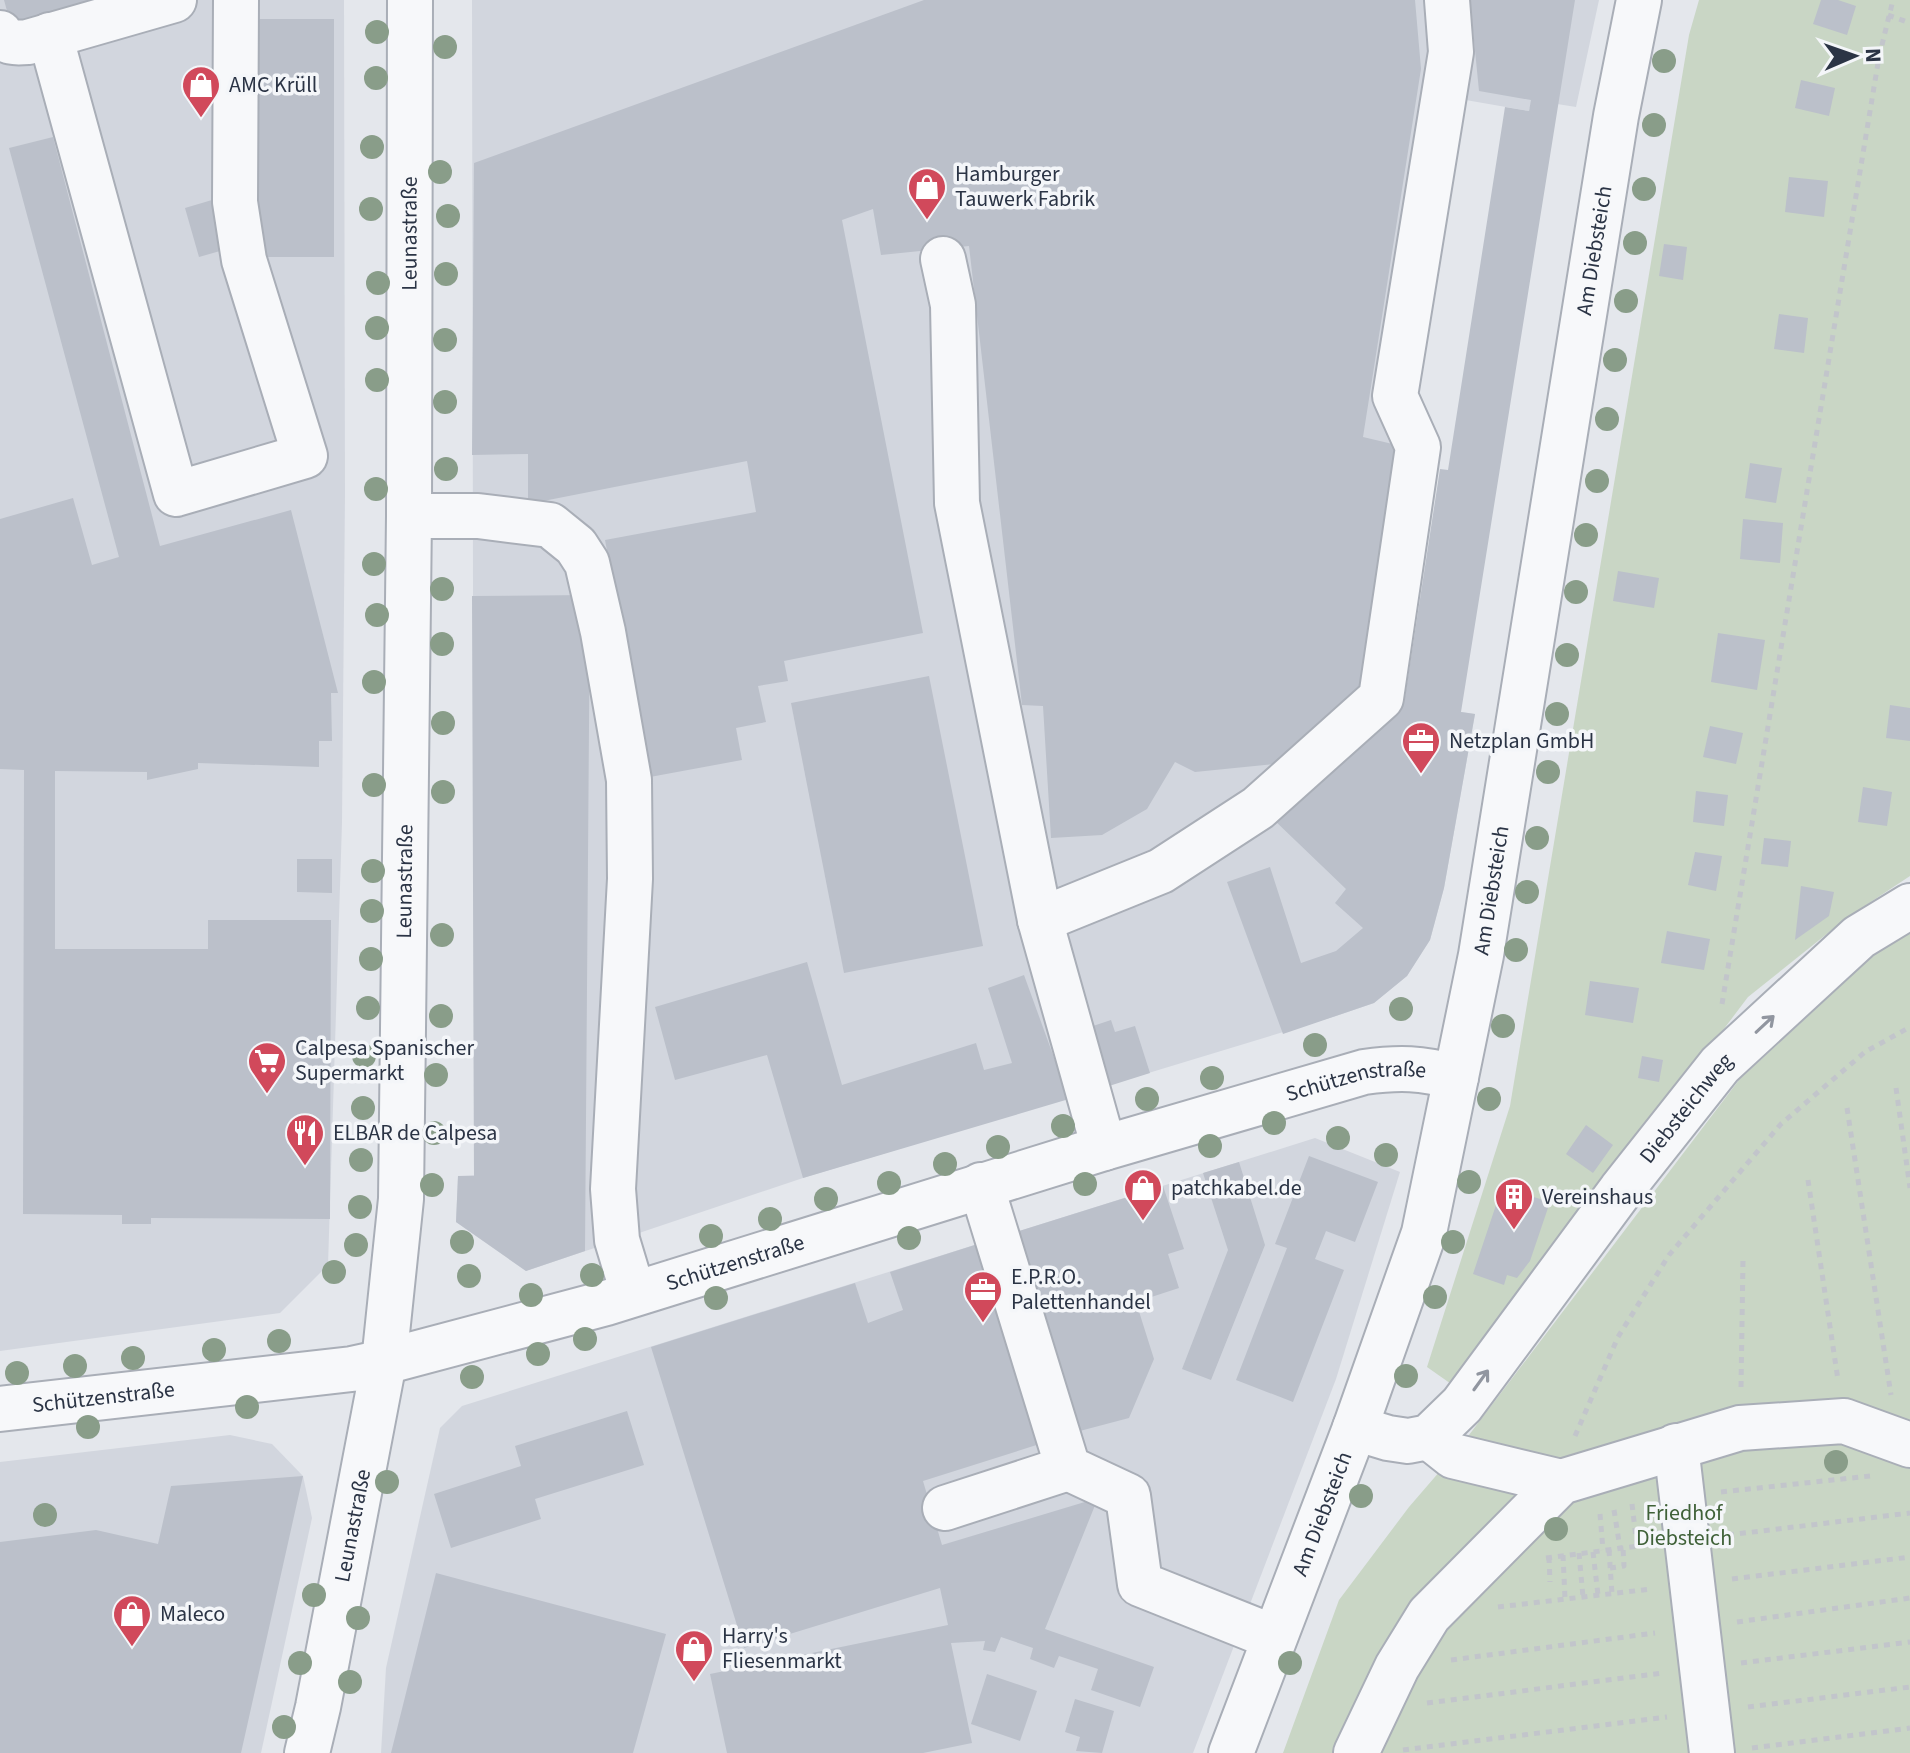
<svg xmlns="http://www.w3.org/2000/svg" width="1910" height="1753" font-family="'Source Sans 3',sans-serif">
<rect width="100%" height="100%" fill="#e4e7ec"/>
<!-- built -->
<g fill="#d2d6de">
<polygon points="0,0 344,0 345,495 342,823 328,1265 280,1313 0,1351"/>
<polygon points="472,0 1599,0 1576,107 1532,100 1529,111 1460,99 1361,697 1475,714 1444,888 1430,940 1407,976 1374,1003 1336,1016 803,1178 526,1271 456,1222 458,1176 474,1175"/>
<polygon points="1315,1138 1400,1172 1336,1379 1193,1753 381,1753 386,1668 440,1428 462,1406"/>
<polygon points="230,1435 272,1444 303,1476 312,1518 261,1753 0,1753 0,1462"/>
</g>
<!-- green -->
<g fill="#c9d6c5">
<polygon points="1699,0 1910,0 1910,876 1848,917 1748,997 1454,1386 1427,1367 1510,1106 1689,35"/>
<polygon points="1910,931 1910,1753 1283,1753 1339,1600 1409,1507 1453,1456 1739,1080 1873,956"/>
</g>
<!-- building -->
<g fill="#bbc0ca">
<polygon points="4,0 113,0 12,29"/>
<polygon points="924,0 1415,0 1421,69 1363,437 1401,446 1360,697 1285,763 1195,772 1175,762 1147,809 1102,835 1051,838 1043,706 1022,705 969,246 881,255 873,209 842,220 923,633 784,661 788,681 758,686 766,722 736,728 742,760 650,777 605,540 756,512 747,461 528,504 528,454 472,455 474,163"/>
<polygon points="1470,0 1575,0 1461,712 1475,714 1444,888 1430,940 1407,976 1374,1003 1283,1034 1227,882 1270,867 1301,963 1336,951 1363,928 1335,903 1346,889 1272,818 1404,703 1440,469 1448,470 1505,107 1529,111 1531,100 1479,91"/>
<polygon points="1821,0 1838,0 1856,6 1847,35 1813,24"/>
<polygon points="246,19 334,19 334,257 247,257"/>
<polygon points="1801,80 1835,88 1829,116 1795,108"/>
<polygon points="53,137 160,546 291,510 338,693 331,693 332,741 319,741 319,767 198,763 198,769 147,780 147,772 55,771 55,949 208,949 208,920 331,920 330,1219 151,1218 151,1224 122,1224 122,1215 23,1214 24,770 0,769 0,519 73,498 92,565 119,557 9,148"/>
<polygon points="1789,177 1828,181 1824,217 1785,212"/>
<polygon points="212,200 227,249 199,257 185,208"/>
<polygon points="1664,244 1687,247 1683,280 1659,276"/>
<polygon points="1779,314 1808,318 1804,353 1774,349"/>
<polygon points="1750,463 1782,468 1776,503 1745,498"/>
<polygon points="1743,519 1783,523 1780,563 1740,559"/>
<polygon points="1618,571 1659,578 1654,608 1613,601"/>
<polygon points="590,595 585,1251 526,1271 456,1222 458,1176 474,1176 472,596"/>
<polygon points="1718,633 1765,640 1757,690 1711,682"/>
<polygon points="929,676 983,946 844,973 791,703"/>
<polygon points="1890,705 1910,708 1910,741 1886,738"/>
<polygon points="1710,726 1743,733 1736,764 1703,757"/>
<polygon points="1863,787 1892,792 1887,826 1858,822"/>
<polygon points="1696,791 1728,795 1724,826 1693,822"/>
<polygon points="1764,838 1791,841 1788,867 1761,864"/>
<polygon points="1695,852 1722,856 1716,891 1688,885"/>
<polygon points="297,859 332,859 332,893 297,892"/>
<polygon points="1801,886 1834,892 1829,916 1795,940"/>
<polygon points="1667,931 1710,939 1704,970 1661,963"/>
<polygon points="807,962 842,1085 976,1043 984,1070 1012,1063 988,988 1024,975 1069,1099 803,1178 767,1055 675,1080 655,1007"/>
<polygon points="1590,981 1639,988 1633,1023 1585,1015"/>
<polygon points="1111,1020 1115,1032 1135,1026 1150,1073 1109,1086 1090,1027"/>
<polygon points="1642,1056 1663,1060 1659,1082 1638,1078"/>
<polygon points="1586,1125 1613,1145 1593,1173 1566,1154"/>
<polygon points="1309,1156 1378,1182 1355,1242 1326,1231 1315,1259 1344,1270 1293,1402 1236,1380 1287,1248 1275,1244"/>
<polygon points="1239,1162 1265,1245 1211,1380 1182,1369 1228,1250 1203,1173"/>
<polygon points="1163,1186 1184,1249 1168,1254 1179,1288 1136,1302 1154,1359 1129,1418 1076,1432 1013,1233"/>
<polygon points="1502,1187 1550,1202 1530,1261 1517,1278 1507,1275 1504,1285 1473,1274"/>
<polygon points="981,1243 1046,1442 923,1481 942,1545 1098,1498 1045,1629 1154,1667 1140,1707 1091,1690 1098,1669 1059,1656 1054,1668 1030,1659 1033,1648 1001,1637 995,1652 983,1650 985,1641 951,1643 972,1743 923,1753 727,1753 710,1674 948,1625 940,1588 744,1648 651,1347 855,1283 868,1323 903,1310 890,1272"/>
<polygon points="627,1411 644,1465 535,1499 541,1519 451,1548 434,1494 521,1466 515,1446"/>
<polygon points="303,1476 241,1753 0,1753 0,1542 96,1530 158,1544 171,1486"/>
<polygon points="436,1573 666,1634 633,1753 391,1753"/>
<polygon points="987,1674 1037,1691 1020,1741 971,1724"/>
<polygon points="1075,1699 1114,1711 1102,1753 1076,1751 1080,1737 1065,1732"/>
</g>
<g fill="none" stroke-linecap="round" stroke-linejoin="round">
<!-- minor casing -->
<g stroke="#a9aeb7" stroke-width="48">
<g id="minor">
<path d="M0,33C7,44 16,43 28,42L174,0"/>
<polyline points="50,35 176,494 305,456 244,260 235,202 236,0"/>
<polyline points="943,259 953,305 957,503 1040,920 1104,1148"/>
<polyline points="409,516 478,516 550,525 576,546 587,563 603,632 629,780 630,879 613,1189 617,1240 633,1293"/>
<polyline points="1040,920 1161,871 1258,808 1381,698 1418,447 1395,396 1451,52 1447,0"/>
<polyline points="981,1185 1068,1468 1128,1496 1140,1584 1273,1637"/>
<path id="s1" d="M0,1409L352,1369L384,1362L606,1303L1104,1148L1364,1072C1400,1067 1421,1068 1456,1077"/>
<path id="s2" d="M1355,1428L1388,1438L1408,1441L1429,1437L1462,1405L1621,1190L1720,1065L1859,937L1910,906"/>
<polyline points="1429,1437 1453,1456 1561,1482"/>
<polyline points="1676,1446 1712,1753"/>
<polyline points="945,1508 1068,1468"/>
<path id="s3" d="M307,1753L318,1707L384,1362L401,1199L409,516L410,0"/>
<path id="s4" d="M1231,1753L1355,1428L1424,1233L1481,955L1616,116L1639,0"/>
<polyline points="1356,1753 1397,1667 1429,1615 1561,1482 1740,1428 1844,1421 1910,1445"/>
</g>
</g>
<!-- path -->
<g stroke="#c2c5cb" stroke-width="5" stroke-dasharray="6 6" stroke-linecap="butt">
<polyline points="1888,15 1910,23"/>
<polyline points="1722,1004 1879,57 1893,0"/>
<polyline points="1896,1088 1910,1188"/>
<polyline points="1847,1108 1891,1395"/>
<polyline points="1808,1180 1838,1380"/>
<polyline points="1741,1387 1743,1260"/>
<polyline points="1575,1436 1618,1337 1669,1255 1781,1124 1865,1052 1910,1027"/>
<polyline points="1721,1492 1870,1476"/>
<polyline points="1632,1504 1637,1546"/>
<polyline points="1614,1510 1620,1548"/>
<polyline points="1600,1514 1603,1550"/>
<polyline points="1728,1535 1910,1513"/>
<polyline points="1609,1550 1612,1594"/>
<polyline points="1593,1552 1598,1595"/>
<polyline points="1579,1553 1583,1597"/>
<polyline points="1563,1555 1565,1599"/>
<polyline points="1549,1557 1550,1582"/>
<polyline points="1546,1558 1647,1545"/>
<polyline points="1610,1568 1624,1566 1623,1548"/>
<polyline points="1732,1579 1910,1557"/>
<polyline points="1498,1607 1651,1589"/>
<polyline points="1737,1622 1910,1598"/>
<polyline points="1451,1660 1655,1633"/>
<polyline points="1741,1663 1910,1642"/>
<polyline points="1427,1703 1663,1673"/>
<polyline points="1748,1707 1910,1687"/>
<polyline points="1752,1748 1910,1728"/>
<polyline points="1403,1750 1667,1717"/>
</g>
<!-- minor -->
<use href="#minor" stroke="#f7f8fa" stroke-width="44"/>
</g>
<!-- trees -->
<g fill="#899d89">
<circle cx="377" cy="32" r="12"/>
<circle cx="445" cy="47" r="12"/>
<circle cx="1664" cy="61" r="12"/>
<circle cx="376" cy="78" r="12"/>
<circle cx="1654" cy="125" r="12"/>
<circle cx="372" cy="147" r="12"/>
<circle cx="440" cy="172" r="12"/>
<circle cx="1644" cy="189" r="12"/>
<circle cx="371" cy="209" r="12"/>
<circle cx="448" cy="216" r="12"/>
<circle cx="1635" cy="243" r="12"/>
<circle cx="446" cy="274" r="12"/>
<circle cx="378" cy="283" r="12"/>
<circle cx="1626" cy="301" r="12"/>
<circle cx="377" cy="328" r="12"/>
<circle cx="445" cy="340" r="12"/>
<circle cx="1615" cy="360" r="12"/>
<circle cx="377" cy="380" r="12"/>
<circle cx="445" cy="402" r="12"/>
<circle cx="1607" cy="419" r="12"/>
<circle cx="446" cy="469" r="12"/>
<circle cx="1597" cy="481" r="12"/>
<circle cx="376" cy="489" r="12"/>
<circle cx="1586" cy="535" r="12"/>
<circle cx="374" cy="564" r="12"/>
<circle cx="442" cy="589" r="12"/>
<circle cx="1576" cy="592" r="12"/>
<circle cx="377" cy="615" r="12"/>
<circle cx="442" cy="644" r="12"/>
<circle cx="1567" cy="655" r="12"/>
<circle cx="374" cy="682" r="12"/>
<circle cx="1557" cy="714" r="12"/>
<circle cx="443" cy="723" r="12"/>
<circle cx="1548" cy="772" r="12"/>
<circle cx="374" cy="785" r="12"/>
<circle cx="443" cy="792" r="12"/>
<circle cx="1537" cy="838" r="12"/>
<circle cx="373" cy="871" r="12"/>
<circle cx="1527" cy="892" r="12"/>
<circle cx="372" cy="911" r="12"/>
<circle cx="442" cy="935" r="12"/>
<circle cx="1516" cy="950" r="12"/>
<circle cx="371" cy="959" r="12"/>
<circle cx="368" cy="1008" r="12"/>
<circle cx="1401" cy="1009" r="12"/>
<circle cx="441" cy="1016" r="12"/>
<circle cx="1503" cy="1026" r="12"/>
<circle cx="1315" cy="1045" r="12"/>
<circle cx="364" cy="1056" r="12"/>
<circle cx="436" cy="1075" r="12"/>
<circle cx="1212" cy="1078" r="12"/>
<circle cx="1147" cy="1099" r="12"/>
<circle cx="1489" cy="1099" r="12"/>
<circle cx="363" cy="1108" r="12"/>
<circle cx="1274" cy="1123" r="12"/>
<circle cx="1063" cy="1126" r="12"/>
<circle cx="434" cy="1133" r="12"/>
<circle cx="1338" cy="1138" r="12"/>
<circle cx="1210" cy="1146" r="12"/>
<circle cx="998" cy="1147" r="12"/>
<circle cx="1386" cy="1155" r="12"/>
<circle cx="361" cy="1160" r="12"/>
<circle cx="945" cy="1164" r="12"/>
<circle cx="1469" cy="1182" r="12"/>
<circle cx="889" cy="1183" r="12"/>
<circle cx="1085" cy="1184" r="12"/>
<circle cx="432" cy="1185" r="12"/>
<circle cx="826" cy="1199" r="12"/>
<circle cx="360" cy="1207" r="12"/>
<circle cx="770" cy="1219" r="12"/>
<circle cx="711" cy="1236" r="12"/>
<circle cx="909" cy="1238" r="12"/>
<circle cx="462" cy="1242" r="12"/>
<circle cx="1453" cy="1242" r="12"/>
<circle cx="356" cy="1245" r="12"/>
<circle cx="334" cy="1272" r="12"/>
<circle cx="592" cy="1275" r="12"/>
<circle cx="469" cy="1276" r="12"/>
<circle cx="531" cy="1295" r="12"/>
<circle cx="1435" cy="1297" r="12"/>
<circle cx="716" cy="1298" r="12"/>
<circle cx="585" cy="1339" r="12"/>
<circle cx="279" cy="1341" r="12"/>
<circle cx="214" cy="1350" r="12"/>
<circle cx="538" cy="1354" r="12"/>
<circle cx="133" cy="1358" r="12"/>
<circle cx="75" cy="1366" r="12"/>
<circle cx="17" cy="1373" r="12"/>
<circle cx="1406" cy="1376" r="12"/>
<circle cx="472" cy="1377" r="12"/>
<circle cx="247" cy="1407" r="12"/>
<circle cx="88" cy="1427" r="12"/>
<circle cx="1836" cy="1462" r="12"/>
<circle cx="387" cy="1482" r="12"/>
<circle cx="1361" cy="1496" r="12"/>
<circle cx="45" cy="1515" r="12"/>
<circle cx="1556" cy="1529" r="12"/>
<circle cx="314" cy="1595" r="12"/>
<circle cx="358" cy="1618" r="12"/>
<circle cx="300" cy="1663" r="12"/>
<circle cx="1290" cy="1663" r="12"/>
<circle cx="350" cy="1682" r="12"/>
<circle cx="284" cy="1727" r="12"/>
</g>
<!-- one-way arrows -->
<defs><path id="oneway-shaft" d="M-6 0H5M1.5-3L5.5 0L1.5 3" fill="none" stroke-width="1.6" stroke-linecap="round" stroke-linejoin="round" transform="scale(2)"/></defs>
<g stroke="#9196a0">
<use href="#oneway-shaft" transform="translate(1765 1024) rotate(-43)"/>
<use href="#oneway-shaft" transform="translate(1481 1380) rotate(-54)"/>
</g>
<!-- icons -->
<defs>
<g id="shop-pin" transform="scale(2)"><path d="M0 17L-7.5 6A9.5 9.5 0 1 1 7.5 6Z" fill="#d1495b" stroke="#f4f6f9"/><path d="M-5-2.5h2.3a2.7 3.5 0 0 1 5.4 0H5L5.5 6h-11ZM-1.5-2.5h3a1.5 2.3 0 0 0-3 0Z" fill="#fff"/></g>
<g id="office-pin" transform="scale(2)"><path d="M0 17L-7.5 6A9.5 9.5 0 1 1 7.5 6Z" fill="#d1495b" stroke="#f4f6f9"/><path d="M-6-3h4V-5.5h4V-3h4V5H-6ZM-1-4.5V-3h2v-1.5ZM-6 0V1H6V0Z" fill="#fff"/></g>
<g id="supermarket-pin" transform="scale(2)"><path d="M0 17L-7.5 6A9.5 9.5 0 1 1 7.5 6Z" fill="#d1495b" stroke="#f4f6f9"/><path d="M-6-5.5h2.5l.6 2H6L4.5 2H-2.5L-4.4-4H-6ZM-1.5 3.2a1.3 1.3 0 1 0 .1 0ZM3 3.2a1.3 1.3 0 1 0 .1 0Z" fill="#fff"/></g>
<g id="restaurant-pin" transform="scale(2)"><path d="M0 17L-7.5 6A9.5 9.5 0 1 1 7.5 6Z" fill="#d1495b" stroke="#f4f6f9"/><path d="M-5-6h1v4h1v-4h1v4h1v-4h1v5L-1.5 .5V6h-2V.5L-5-1ZM5-6V6H3V1.5H1.5Q1.5-4 5-6Z" fill="#fff"/></g>
<g id="building-pin" transform="scale(2)"><path d="M0 17L-7.5 6A9.5 9.5 0 1 1 7.5 6Z" fill="#d1495b" stroke="#f4f6f9"/><path d="M-4-6H4V6H1V3H-1V6H-4ZM-2.5-4.3h1.7v1.8h-1.7ZM.8-4.3h1.7v1.8H.8ZM-2.5-1h1.7V.8h-1.7ZM.8-1h1.7V.8H.8Z" fill="#fff"/></g>
</defs>
<g fill-rule="evenodd">
<use href="#shop-pin" x="201" y="85"/>
<use href="#shop-pin" x="927" y="187"/>
<use href="#office-pin" x="1421" y="741"/>
<use href="#supermarket-pin" x="267" y="1061"/>
<use href="#restaurant-pin" x="305" y="1133"/>
<use href="#shop-pin" x="1143" y="1188"/>
<use href="#building-pin" x="1514" y="1197"/>
<use href="#office-pin" x="983" y="1290"/>
<use href="#shop-pin" x="132" y="1614"/>
<use href="#shop-pin" x="694" y="1649"/>
</g>
<g text-anchor="middle" dominant-baseline="central" stroke-width="7" stroke-linejoin="round" paint-order="stroke">
<!-- poi labels -->
<g font-size="22" fill="#2b3445" stroke="#f4f6f9" text-anchor="start">
<text x="229" y="85">AMC Krüll</text>
<text x="955" y="174">Hamburger<tspan x="955" dy="25">Tauwerk Fabrik</tspan></text>
<text x="1449" y="741">Netzplan GmbH</text>
<text x="295" y="1048">Calpesa Spanischer<tspan x="295" dy="25">Supermarkt</tspan></text>
<text x="333" y="1133">ELBAR de Calpesa</text>
<text x="1171" y="1188">patchkabel.de</text>
<text x="1542" y="1197">Vereinshaus</text>
<text x="1011" y="1277">E.P.R.O.<tspan x="1011" dy="25">Palettenhandel</tspan></text>
<text x="160" y="1614">Maleco</text>
<text x="722" y="1636">Harry's<tspan x="722" dy="25">Fliesenmarkt</tspan></text>
</g>
<!-- street labels -->
<g font-size="22" fill="#2b3445" stroke="#f4f6f9">
<text stroke="none"><textPath href="#s3" startOffset="1528">Leunastraße</textPath></text>
<text stroke="none"><textPath href="#s4" startOffset="1552">Am Diebsteich</textPath></text>
<text stroke="none"><textPath href="#s3" startOffset="880">Leunastraße</textPath></text>
<text stroke="none"><textPath href="#s4" startOffset="904">Am Diebsteich</textPath></text>
<text stroke="none"><textPath href="#s1" startOffset="1400">Schützenstraße</textPath></text>
<text stroke="none"><textPath href="#s2" startOffset="494">Diebsteichweg</textPath></text>
<text stroke="none"><textPath href="#s1" startOffset="752">Schützenstraße</textPath></text>
<text stroke="none"><textPath href="#s1" startOffset="104">Schützenstraße</textPath></text>
<text stroke="none"><textPath href="#s4" startOffset="256">Am Diebsteich</textPath></text>
<text stroke="none"><textPath href="#s3" startOffset="232">Leunastraße</textPath></text>
</g>
<!-- park labels -->
<g font-size="22" fill="#3f6138" stroke="#f4f6f9">
<text x="1684" y="1513">Friedhof<tspan x="1684" dy="25">Diebsteich</tspan></text>
</g>
</g>
<!-- north arrow -->
<g transform="translate(1854 56) rotate(88)" stroke="#f4f6f9" stroke-width="6" paint-order="stroke">
<path d="M0-6L14 30L0 20L-14 30Z" fill="#2b3445"/>
<text y="-12" font-size="22" font-weight="bold" text-anchor="middle" fill="#2b3445">N</text>
</g>
</svg>
